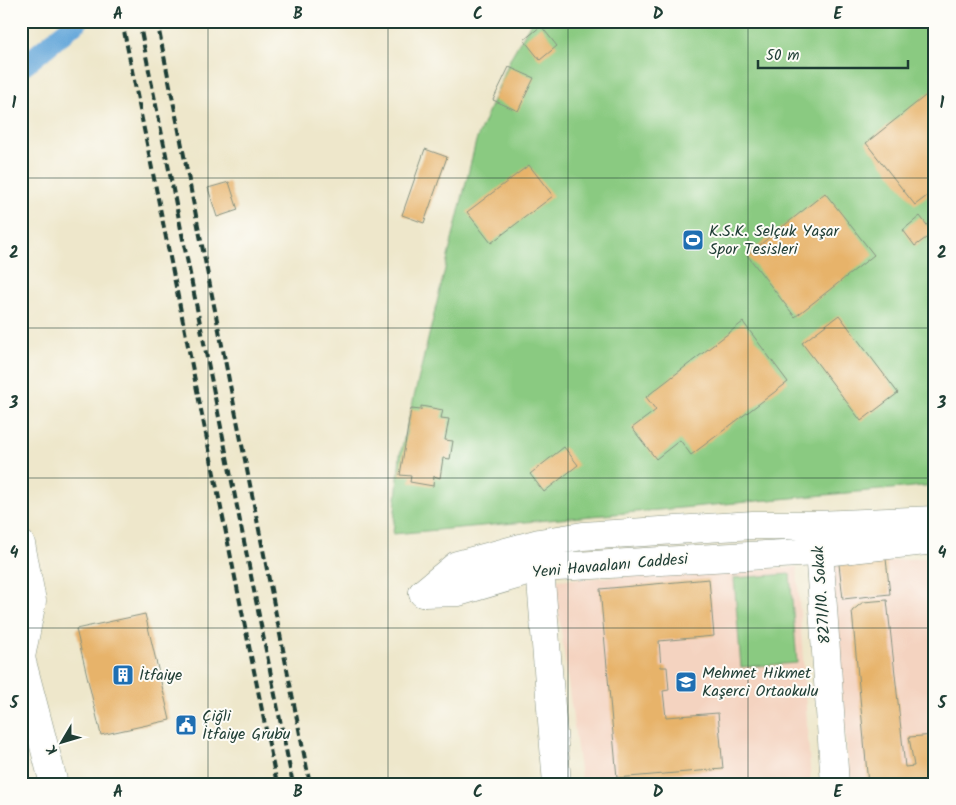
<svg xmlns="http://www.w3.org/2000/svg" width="956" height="805" font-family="Kalam,sans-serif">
<rect width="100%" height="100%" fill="#fdfcf7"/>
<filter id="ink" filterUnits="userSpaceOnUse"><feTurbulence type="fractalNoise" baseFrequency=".02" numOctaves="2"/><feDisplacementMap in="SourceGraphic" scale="10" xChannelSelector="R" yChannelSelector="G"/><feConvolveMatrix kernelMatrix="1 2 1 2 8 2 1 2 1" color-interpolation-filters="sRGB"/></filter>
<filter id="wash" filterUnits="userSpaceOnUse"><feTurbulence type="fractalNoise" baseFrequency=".0096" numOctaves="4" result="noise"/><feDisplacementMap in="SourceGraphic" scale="20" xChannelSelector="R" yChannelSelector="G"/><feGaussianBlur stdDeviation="1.12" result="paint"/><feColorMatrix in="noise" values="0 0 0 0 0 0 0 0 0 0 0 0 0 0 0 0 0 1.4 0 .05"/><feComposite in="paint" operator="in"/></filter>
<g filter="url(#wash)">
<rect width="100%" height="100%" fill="#eee7cb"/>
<!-- built -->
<g fill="#f4d3c0">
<polygon points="935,557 935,784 850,784 828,566"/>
<polygon points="797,567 811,784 582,784 554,580"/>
</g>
<!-- green -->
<g fill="#8aca81" stroke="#54845a">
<polygon points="532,21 935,21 935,485 393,534 400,455 476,141 511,57"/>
<polygon points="790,574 797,663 741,667 734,578"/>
</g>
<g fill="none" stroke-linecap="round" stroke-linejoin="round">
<!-- canal -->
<polyline stroke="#66a8da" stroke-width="21" points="21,68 78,21"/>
</g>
<g id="blocks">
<!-- building -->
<g fill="#e7b36b">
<polygon points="541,26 557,46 540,60 524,40"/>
<polygon points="509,67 534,78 518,111 493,100"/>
<polygon points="935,88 935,190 915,205 866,143"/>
<polygon points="425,149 447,157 424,223 402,215"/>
<polygon points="529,165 553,196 491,243 467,212"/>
<polygon points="229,182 238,210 217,217 208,188"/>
<polygon points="825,193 874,255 795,317 747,255"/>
<polygon points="920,216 933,233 915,246 903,230"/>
<polygon points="839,315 898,393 861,421 802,343"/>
<polygon points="743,322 788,382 691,455 680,440 656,459 632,428 656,410 646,397"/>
<polygon points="421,406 443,410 441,418 449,419 445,440 453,441 450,459 443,458 440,478 434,476 433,486 410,482 411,476 400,475 411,409 421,410"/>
<polygon points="564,447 578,465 544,492 530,474"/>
<polygon points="886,559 890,594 843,599 839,564"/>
<polygon points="709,579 714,636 659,641 661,667 667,667 669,690 663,691 666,717 718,713 723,769 617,778 600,589"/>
<polygon points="887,600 905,767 914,766 909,737 935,735 935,784 868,784 852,611 863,602"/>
<polygon points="145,614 170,720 101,735 76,629"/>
</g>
</g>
</g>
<g filter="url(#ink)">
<use href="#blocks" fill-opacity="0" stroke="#869280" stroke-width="1"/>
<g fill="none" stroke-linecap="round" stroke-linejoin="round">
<!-- minor casing -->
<g stroke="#869280" stroke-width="29">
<g id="minor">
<polyline points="818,534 835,784"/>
<polyline points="540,568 557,784"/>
<polyline points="423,593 457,565 539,543 583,536 753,525 817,525 935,520"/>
<polyline points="423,593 458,592 540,568 833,551 935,540"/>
</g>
</g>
<!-- highway casing -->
<g stroke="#869280" stroke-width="29">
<g id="highway">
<polyline points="21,544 32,601 21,657"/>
<polyline points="21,658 54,784"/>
</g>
</g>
<!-- minor -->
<use href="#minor" stroke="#fff" stroke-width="28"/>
<!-- highway -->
<use href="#highway" stroke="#fff" stroke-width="28"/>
<!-- rail -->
<g stroke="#1f3d34" stroke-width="4" stroke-dasharray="8 4" stroke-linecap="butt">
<polyline points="122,21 277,784"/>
<polyline points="139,21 293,784"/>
<polyline points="157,21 310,784"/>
</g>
</g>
</g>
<!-- grid -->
<path fill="none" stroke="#1f3d34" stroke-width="1" stroke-opacity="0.55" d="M208,21V784M388,21V784M568,21V784M748,21V784M21,178H935M21,328H935M21,478H935M21,628H935"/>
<!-- icons -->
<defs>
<g id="stadium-square" transform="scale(1.125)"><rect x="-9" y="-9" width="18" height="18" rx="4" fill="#1f6fb2" stroke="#fdfcf7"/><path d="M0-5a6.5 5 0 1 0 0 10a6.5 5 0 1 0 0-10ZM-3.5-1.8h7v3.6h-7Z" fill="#fff"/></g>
<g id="building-square" transform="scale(1.125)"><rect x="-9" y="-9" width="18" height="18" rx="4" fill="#1f6fb2" stroke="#fdfcf7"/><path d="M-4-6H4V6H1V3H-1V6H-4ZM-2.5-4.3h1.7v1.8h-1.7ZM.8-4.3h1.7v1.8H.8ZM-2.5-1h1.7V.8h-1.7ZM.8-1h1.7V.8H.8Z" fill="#fff"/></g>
<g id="school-square" transform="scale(1.125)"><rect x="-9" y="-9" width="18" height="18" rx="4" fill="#1f6fb2" stroke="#fdfcf7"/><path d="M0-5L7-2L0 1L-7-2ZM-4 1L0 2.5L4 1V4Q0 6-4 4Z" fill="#fff"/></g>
<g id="civic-square" transform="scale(1.125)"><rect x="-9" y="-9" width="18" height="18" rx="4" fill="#1f6fb2" stroke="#fdfcf7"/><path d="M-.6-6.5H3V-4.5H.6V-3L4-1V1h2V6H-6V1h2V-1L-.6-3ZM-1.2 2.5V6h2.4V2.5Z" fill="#fff"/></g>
</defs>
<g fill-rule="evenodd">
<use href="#stadium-square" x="693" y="240"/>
<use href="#building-square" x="123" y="675"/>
<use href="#school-square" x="686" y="682"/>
<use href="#civic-square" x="186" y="725"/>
</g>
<g text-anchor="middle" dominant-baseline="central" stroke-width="4" stroke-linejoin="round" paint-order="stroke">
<!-- poi labels -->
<g font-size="16" fill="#1f3d34" stroke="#fdfcf7" text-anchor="start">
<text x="709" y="231">K.S.K. Selçuk Yaşar<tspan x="709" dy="18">Spor Tesisleri</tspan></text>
<text x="702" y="673">Mehmet Hikmet<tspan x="702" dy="18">Kaşerci Ortaokulu</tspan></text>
<text x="139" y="675">İtfaiye</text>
<text x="202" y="716">Çiğli<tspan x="202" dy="18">İtfaiye Grubu</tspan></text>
</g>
<!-- street labels -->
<g font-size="16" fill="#1f3d34" stroke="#fdfcf7">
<text transform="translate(610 566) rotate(-5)">Yeni Havaalanı Caddesi</text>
<text transform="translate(822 595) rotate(-94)">8271/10. Sokak</text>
</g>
</g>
<!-- margin -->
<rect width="956" height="805" fill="none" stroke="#fdfcf7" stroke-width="55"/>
<!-- north arrow -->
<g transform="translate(62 742) rotate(232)" stroke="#fdfcf7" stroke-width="4" paint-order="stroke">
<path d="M0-4L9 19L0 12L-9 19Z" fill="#1f3d34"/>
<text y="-8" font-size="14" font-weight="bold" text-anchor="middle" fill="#1f3d34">K</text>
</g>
<!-- scale -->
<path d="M758 60v8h150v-8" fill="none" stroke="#1f3d34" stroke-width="2.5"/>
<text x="766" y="60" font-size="15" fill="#1f3d34" stroke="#fdfcf7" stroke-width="4" paint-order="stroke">50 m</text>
<rect x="28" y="28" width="900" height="750" fill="none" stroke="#1f3d34" stroke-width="2"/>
<g font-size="16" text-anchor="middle" font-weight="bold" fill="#1f3d34">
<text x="118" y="19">A</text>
<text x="298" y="19">B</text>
<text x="478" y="19">C</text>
<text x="658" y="19">D</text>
<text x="838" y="19">E</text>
<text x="14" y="108">1</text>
<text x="942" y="108">1</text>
<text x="14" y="258">2</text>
<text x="942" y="258">2</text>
<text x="14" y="408">3</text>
<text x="942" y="408">3</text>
<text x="14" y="558">4</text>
<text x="942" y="558">4</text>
<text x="14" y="708">5</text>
<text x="942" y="708">5</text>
<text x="118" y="797">A</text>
<text x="298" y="797">B</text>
<text x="478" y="797">C</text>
<text x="658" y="797">D</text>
<text x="838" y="797">E</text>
</g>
</svg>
